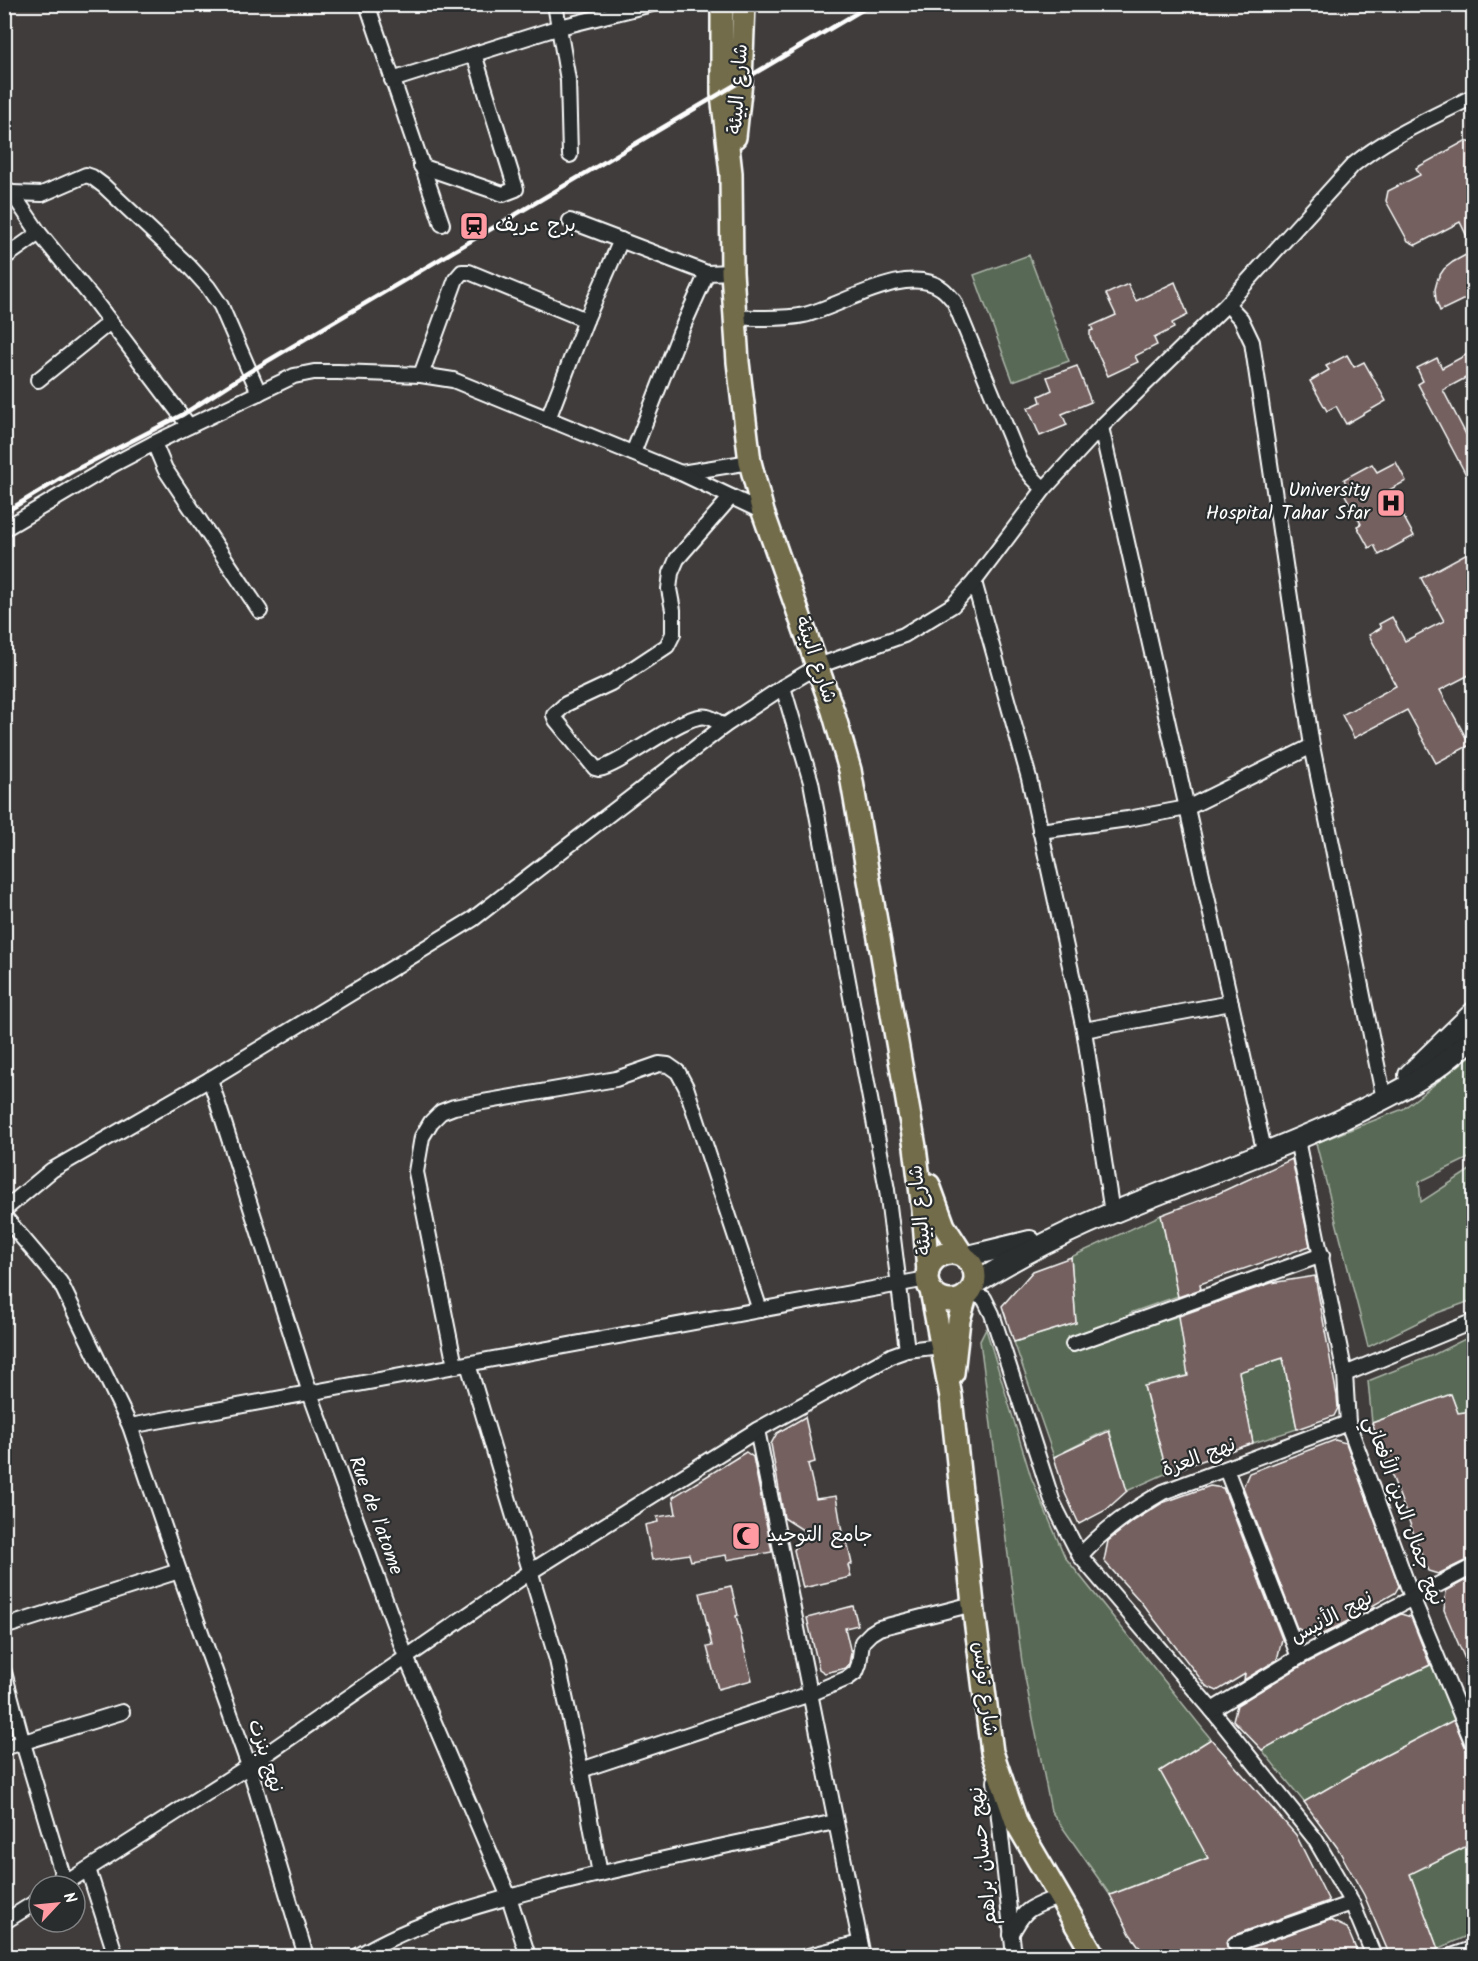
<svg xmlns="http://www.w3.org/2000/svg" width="1478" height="1961" font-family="Kalam,'Playpen Sans Arabic',sans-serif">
<rect width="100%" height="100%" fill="#403c3c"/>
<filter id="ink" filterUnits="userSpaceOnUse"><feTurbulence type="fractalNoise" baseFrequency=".0167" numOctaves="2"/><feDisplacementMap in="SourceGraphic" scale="12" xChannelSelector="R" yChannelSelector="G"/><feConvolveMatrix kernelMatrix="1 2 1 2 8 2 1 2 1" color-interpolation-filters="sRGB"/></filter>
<g filter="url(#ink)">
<!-- green -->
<g fill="#596b54" stroke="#acb5aa" stroke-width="1.5">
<polygon points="1029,255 1069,361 1013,381 974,275"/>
<polygon points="1473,1054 1473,1156 1419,1182 1421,1202 1473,1168 1473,1300 1437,1313 1368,1347 1316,1143 1403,1109"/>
<polygon points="1161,1215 1178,1296 1130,1313 1133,1329 1179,1316 1189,1375 1144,1387 1167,1473 1127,1491 1109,1429 1054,1457 1014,1342 1076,1323 1071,1257"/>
<polygon points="986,1329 1031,1477 1065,1557 1211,1739 1160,1771 1208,1858 1110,1895 1051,1811 1022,1662 980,1341"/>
<polygon points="1469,1337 1473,1339 1473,1411 1458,1413 1451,1395 1372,1423 1368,1381 1433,1355"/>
<polygon points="1283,1358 1297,1429 1253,1443 1239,1372"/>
<polygon points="1433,1664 1454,1720 1375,1761 1304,1802 1262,1750 1341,1707"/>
<polygon points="1473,1843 1473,1933 1438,1949 1410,1874"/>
</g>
<!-- building -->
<g fill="#73605e" stroke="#fff" stroke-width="1.5">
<polygon points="1465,141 1473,143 1473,249 1460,222 1416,245 1408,241 1386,201 1388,191 1420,175 1416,168"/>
<polygon points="1473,251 1473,295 1440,311 1436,300 1435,289 1438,278 1444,269 1453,262"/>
<polygon points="1175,282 1188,315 1172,323 1174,328 1154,338 1157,345 1135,356 1138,362 1108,376 1090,337 1090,331 1093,330 1091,326 1116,315 1106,294 1128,284 1136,301"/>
<polygon points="1473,351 1473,374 1443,390 1473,448 1473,488 1418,384 1423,381 1417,368 1437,358 1442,368"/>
<polygon points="1347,355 1354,367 1364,362 1386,401 1346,424 1336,406 1327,411 1310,381 1329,370 1326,366"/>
<polygon points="1077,366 1091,402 1062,414 1067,425 1040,436 1028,408 1041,402 1039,396 1052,390 1047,377"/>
<polygon points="1396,462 1406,481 1389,490 1414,536 1379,555 1374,545 1369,548 1357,526 1361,524 1344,493 1349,490 1344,479 1372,464 1377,472"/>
<polygon points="1469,552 1473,562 1473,673 1440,690 1470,745 1436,763 1407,710 1354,738 1342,715 1396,686 1369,635 1381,628 1379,624 1392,617 1405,641 1444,621 1421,578"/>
<polygon points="1292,1159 1310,1246 1200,1284 1201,1289 1178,1297 1161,1215 1219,1193"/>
<polygon points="1071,1257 1076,1323 1014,1342 1002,1306 1033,1271"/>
<polygon points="1315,1276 1337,1396 1338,1408 1334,1416 1297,1429 1283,1358 1239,1372 1253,1443 1167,1473 1144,1386 1188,1376 1179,1316 1271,1283"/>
<polygon points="1451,1394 1458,1413 1473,1411 1473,1557 1438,1574 1428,1571 1372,1423"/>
<polygon points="805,1417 815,1462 808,1464 816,1499 836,1496 843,1538 846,1537 852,1564 848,1565 851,1577 803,1588 794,1550 806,1532 784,1518 771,1444 777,1433"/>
<polygon points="1109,1431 1127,1491 1106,1510 1079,1524 1064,1491 1054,1457"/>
<polygon points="1335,1440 1346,1443 1399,1586 1395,1593 1372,1606 1375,1607 1315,1638 1297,1628 1243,1487 1249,1473"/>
<polygon points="746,1452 753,1457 772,1552 727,1560 726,1555 691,1561 689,1554 652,1560 645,1525 658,1522 657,1517 676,1514 673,1497"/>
<polygon points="1210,1486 1223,1488 1226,1495 1282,1639 1277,1660 1244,1680 1245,1674 1217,1691 1206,1686 1140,1601 1104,1561 1108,1541 1135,1520 1162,1503"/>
<polygon points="1473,1576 1473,1678 1444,1610 1446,1591"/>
<polygon points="731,1586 738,1615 736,1616 752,1680 718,1689 707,1647 712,1646 700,1593"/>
<polygon points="853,1606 858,1625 845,1628 851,1653 849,1664 846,1668 825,1673 819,1669 807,1618"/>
<polygon points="1401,1614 1411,1617 1430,1665 1341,1707 1262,1750 1233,1720 1237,1705 1303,1665"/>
<polygon points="1454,1720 1473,1765 1473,1843 1410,1874 1438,1949 1420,1956 1390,1956 1364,1895 1337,1847 1304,1802 1375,1761"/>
<polygon points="1211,1739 1296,1835 1329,1901 1232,1936 1226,1942 1227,1947 1233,1953 1238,1952 1330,1920 1347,1928 1359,1956 1146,1956 1130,1934 1110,1895 1208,1858 1160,1771"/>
</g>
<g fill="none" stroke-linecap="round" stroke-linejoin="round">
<!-- street casing -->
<g stroke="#fff" stroke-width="18">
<g id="street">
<polyline points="367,4 442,224"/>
<polyline points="555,4 568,80 570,155"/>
<polyline points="392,80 560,27 652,4"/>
<polyline points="421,166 503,194 516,189 474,54"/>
<polyline points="6,190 12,193 39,233 93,299 189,426"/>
<polyline points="12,193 42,194 86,175 92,177 104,186 188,265 208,287 221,306 259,393"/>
<polyline points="570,221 707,273"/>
<polyline points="4,258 39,233"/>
<polyline points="1227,304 1241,319 1252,342 1312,746 1384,1099"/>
<path d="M735,318C757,317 783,320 804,315C840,307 906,263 941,288C946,291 950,297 954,301L1020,461L1033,478L1044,489"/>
<polyline points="421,375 456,279 462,272 469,272 586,320"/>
<polyline points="38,380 110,322"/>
<polyline points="548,419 586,320 621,240"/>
<polyline points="1101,427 1265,1154"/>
<polyline points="154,443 165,469 260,611"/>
<polyline points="633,453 680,333 707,273 732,272"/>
<polyline points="681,473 750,462"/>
<polyline points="4,529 114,464 154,443 294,376 314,372 338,372 421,375 453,380 681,473 763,512"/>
<polyline points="974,582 1029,778 1084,1030 1112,1213"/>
<polyline points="783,687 811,782 887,1190 907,1350"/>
<path d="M724,726C719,723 713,718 707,717C686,711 624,764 599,769L595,768L556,720L554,715L566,704L611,683L667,646L673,634V610L669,589L671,573L677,559L731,497"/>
<polyline points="1040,831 1128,819 1187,808 1312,746"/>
<polyline points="1084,1030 1231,1003"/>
<polyline points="210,1079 310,1393 406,1657 509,1897 528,1956"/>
<polyline points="1297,1140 1345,1374 1348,1423 1412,1597 1474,1746"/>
<path d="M4,1210L52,1170L210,1079L473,919L724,726L783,687L818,666L904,635L953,605L974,582L1044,489L1101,427L1227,304L1353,165C1390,135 1432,118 1474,96"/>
<polyline points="4,1216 60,1282 130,1426 179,1571 249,1766 306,1956"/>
<polyline points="970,1293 984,1298 992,1314 1053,1503 1080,1556 1212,1710 1315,1839 1352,1903 1374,1956"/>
<polyline points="1073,1344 1322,1255"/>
<polyline points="468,1364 557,1660 581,1770 600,1874"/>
<polyline points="455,1366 416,1172 422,1137 431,1122 441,1112 454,1107 616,1079 659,1064 668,1065 678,1072 686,1087 760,1310"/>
<polyline points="1345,1374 1474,1321"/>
<polyline points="130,1426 927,1279"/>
<polyline points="757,1430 863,1956"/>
<polyline points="1226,1469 1299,1657"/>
<path d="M1080,1556C1104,1529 1132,1510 1163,1492L1348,1423"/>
<polyline points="4,1627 179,1571"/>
<polyline points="4,1672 23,1743 65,1883"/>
<polyline points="1212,1710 1299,1657 1474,1566"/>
<polyline points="4,1748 122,1712"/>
<polyline points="581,1770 810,1694 848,1678 856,1672 859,1664 862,1642 871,1633 879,1628 973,1604"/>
<polyline points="995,1781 1014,1956"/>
<polyline points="88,1869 116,1956"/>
<polyline points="61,1886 249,1766 530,1572 757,1430 893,1355 907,1350 941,1346"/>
<polyline points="4,1922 39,1900"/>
<path d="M1011,1935C1025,1907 1030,1908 1058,1897"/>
<polyline points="1235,1944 1352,1903"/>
<path d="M358,1956C416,1921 485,1903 550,1886C644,1862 740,1843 835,1822"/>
<polyline points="808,1956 860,1943"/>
<polyline points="1452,1956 1474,1948"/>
</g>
</g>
<!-- secondary casing -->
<g stroke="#fff" stroke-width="24">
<g id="secondary">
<polyline points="1409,1075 1474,1012"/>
<polyline points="964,1257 1030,1241"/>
<path d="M974,1284C1088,1210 1221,1176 1343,1119C1374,1104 1406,1089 1435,1069C1448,1060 1461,1048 1474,1038"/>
</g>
</g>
<!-- primary casing -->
<g stroke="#fff" stroke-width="26">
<g id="primary">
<polyline points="722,4 722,94 731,173 732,272 738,362 750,462 763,512 833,711 850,770 915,1147 923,1210 928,1272"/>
<polyline points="735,137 741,82 744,4"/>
<polyline points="929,1185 944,1226 964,1257"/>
<circle cx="951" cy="1277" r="24"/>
<polyline points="931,1290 951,1397 973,1604 992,1752 1017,1824 1094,1956"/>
<polyline points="953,1373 959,1320 966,1296"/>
</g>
</g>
<!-- street -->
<use href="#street" stroke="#2a2d2e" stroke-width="14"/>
<!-- secondary -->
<use href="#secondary" stroke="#2a2d2e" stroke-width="20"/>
<!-- primary -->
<use href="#primary" stroke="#726c4b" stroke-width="21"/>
<!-- rail -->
<polyline stroke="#fff" stroke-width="4.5" points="4,513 73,471 182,415 249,372 872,4"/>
</g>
</g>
<!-- icons -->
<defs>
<g id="station-square" transform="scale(1.5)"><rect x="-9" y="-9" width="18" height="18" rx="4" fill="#ff9aa2" stroke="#2a2d2e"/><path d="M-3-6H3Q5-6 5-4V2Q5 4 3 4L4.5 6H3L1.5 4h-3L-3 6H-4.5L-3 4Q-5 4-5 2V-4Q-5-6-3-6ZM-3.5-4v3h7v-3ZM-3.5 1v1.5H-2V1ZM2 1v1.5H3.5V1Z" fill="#111"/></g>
<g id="hospital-square" transform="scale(1.5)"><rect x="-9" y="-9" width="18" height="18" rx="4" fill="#ff9aa2" stroke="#2a2d2e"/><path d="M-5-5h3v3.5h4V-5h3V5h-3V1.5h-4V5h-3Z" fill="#111"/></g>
<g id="mosque-square" transform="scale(1.5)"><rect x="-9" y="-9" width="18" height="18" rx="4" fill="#ff9aa2" stroke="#2a2d2e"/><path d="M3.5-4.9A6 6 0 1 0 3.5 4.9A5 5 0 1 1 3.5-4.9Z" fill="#111"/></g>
</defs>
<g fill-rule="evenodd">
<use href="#station-square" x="474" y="226"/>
<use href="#hospital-square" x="1391" y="503"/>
<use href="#mosque-square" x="746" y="1536"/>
</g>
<g text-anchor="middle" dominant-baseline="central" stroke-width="4.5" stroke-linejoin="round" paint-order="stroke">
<!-- street labels -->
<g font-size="20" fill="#fff" stroke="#2a2d2e">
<text transform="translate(739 89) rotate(-86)">شارع البيئة</text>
<text transform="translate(815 660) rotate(71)">شارع البيئة</text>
<text transform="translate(921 1210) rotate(-96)">شارع البيئة</text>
<text transform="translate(1199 1458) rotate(-21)">نهج العزة</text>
<text transform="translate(1403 1511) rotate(70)">نهج جمال الدين الأفعاني</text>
<text transform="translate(375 1516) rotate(70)">Rue de l'atome</text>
<text transform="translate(1332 1618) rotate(-28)">نهج الأنيس</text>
<text transform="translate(984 1689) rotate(83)">شارع تونس</text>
<text transform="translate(265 1756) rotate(72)">نهج بنزت</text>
<text transform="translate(984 1856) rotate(-96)">نهج حسان براهم</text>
</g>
<!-- poi labels -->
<g font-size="20" fill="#fff" stroke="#2a2d2e" text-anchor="start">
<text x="495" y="226">برج عريف</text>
<text x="1370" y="491" text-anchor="end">University<tspan x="1370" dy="23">Hospital Tahar Sfar</tspan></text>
<text x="767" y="1536">جامع التوحيد</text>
</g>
</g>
<!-- margin -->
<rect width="1478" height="1961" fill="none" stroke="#2a2d2e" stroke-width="24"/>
<rect x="12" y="12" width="1454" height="1937" fill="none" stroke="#fff" stroke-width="2" filter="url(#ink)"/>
<!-- north arrow -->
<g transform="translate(57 1904) rotate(64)"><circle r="28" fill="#2a2d2e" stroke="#7f8182" stroke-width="1.5"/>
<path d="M0-4.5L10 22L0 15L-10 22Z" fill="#ff9aa2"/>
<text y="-9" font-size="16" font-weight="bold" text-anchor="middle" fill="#ffffff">N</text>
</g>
</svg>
